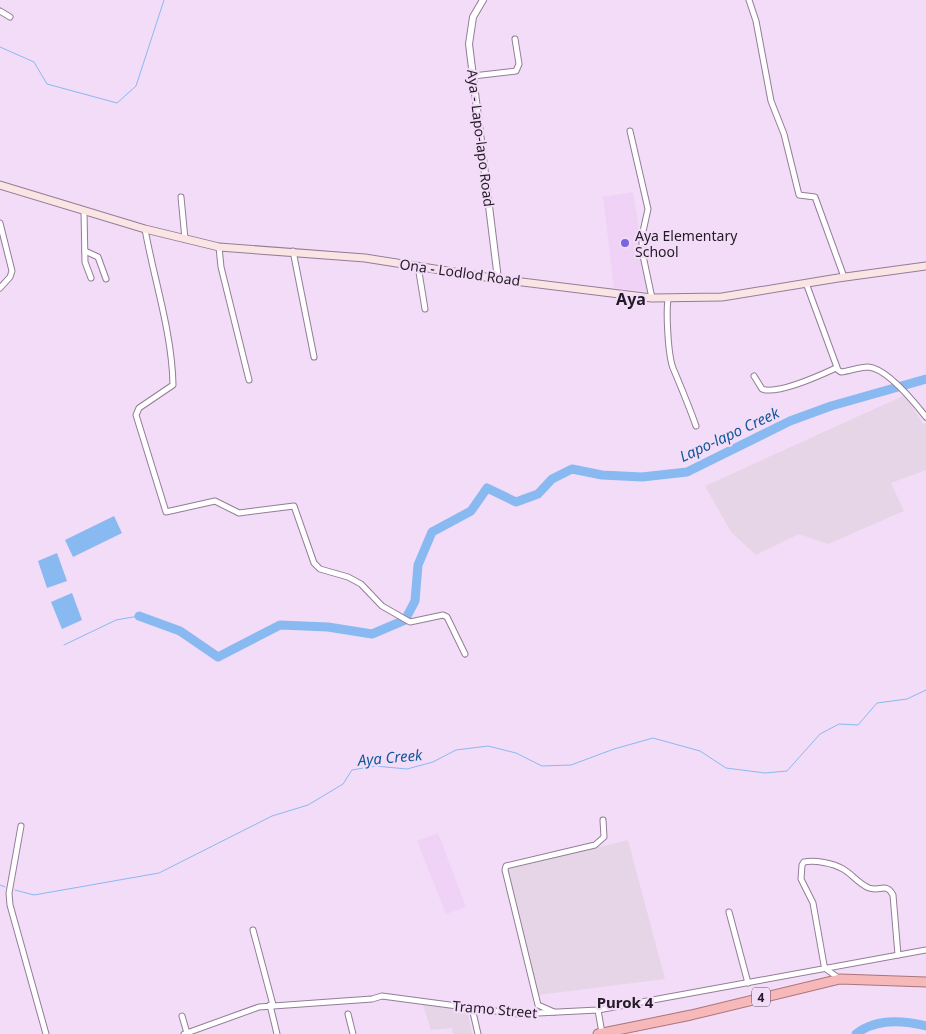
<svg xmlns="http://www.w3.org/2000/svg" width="926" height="1034" font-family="'Noto Sans',sans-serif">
<rect width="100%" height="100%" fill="#f3dcf8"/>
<!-- industrial -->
<g fill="#e6d5e7">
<polygon points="905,395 923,424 926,423 926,470 891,483 904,511 828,544 799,534 756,555 731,532 705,486"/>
<polygon points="628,840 665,979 538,995 506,869"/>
<polygon points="423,1005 467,1010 472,1034 453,1034 452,1028 431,1030"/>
</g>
<!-- built -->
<g fill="#efd2f5">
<polygon points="633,192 649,292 614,288 603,197"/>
<polygon points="438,833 466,907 446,914 417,841"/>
</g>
<!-- water -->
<g fill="#88b9f0">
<polygon points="114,516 122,533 73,557 65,540"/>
<polygon points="57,553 67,581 47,588 38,561"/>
<polygon points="72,593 82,620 62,629 51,602"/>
</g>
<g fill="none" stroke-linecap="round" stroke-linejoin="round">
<!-- stream -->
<g stroke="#88b9f0" stroke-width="1">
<polyline points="0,47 34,62 47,84 117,103 136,86 164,0"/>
<polyline points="64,645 116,620 139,616"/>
<polyline points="0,885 5,887"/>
<polyline points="15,890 34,895 159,873 272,816 308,805 343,784 352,770 375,766 407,769 433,762 456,750 488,746 516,753 542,766 571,765 614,749 653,738 700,751 726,768 765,773 787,771 820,734 839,724 858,725 877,703 907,699 926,690"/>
</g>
<!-- river -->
<g stroke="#88b9f0" stroke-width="9">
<polyline points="139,616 180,631 218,657 280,625 328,627 372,634 405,620 415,601 418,565 432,532 471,511 487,488 516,502 538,494 552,479 572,469 602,475 642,477 687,472 790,421 831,406 926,379"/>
<path d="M856,1034C876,1018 902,1020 926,1026"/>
</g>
<!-- minor casing -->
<g stroke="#937d97" stroke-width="7">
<g id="minor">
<polyline points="749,0 756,21 771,101 784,134 799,195 815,197 844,277"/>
<polyline points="0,11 10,17"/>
<polyline points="473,76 516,71 519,64 515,39"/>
<polyline points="630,131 648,209 642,236 642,251 652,298"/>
<polyline points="181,197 185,239"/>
<polyline points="84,211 85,262 91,278"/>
<polyline points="0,223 12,271 10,277 0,288"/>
<path d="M145,229C154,280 172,332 173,385L139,408L136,415L166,512L215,501L239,513L294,506L314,563L320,569L348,577L361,584L382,606L410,622L443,615L447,617L465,654"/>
<polyline points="219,247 221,267 249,380"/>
<polyline points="85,251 98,257 106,279"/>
<polyline points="293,251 314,357"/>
<polyline points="418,266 425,309"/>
<path d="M806,283L838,370L841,372C850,371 859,367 868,367C887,368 915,403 926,417"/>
<path d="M668,299C666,313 668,355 673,368C681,387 689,406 696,426"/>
<path d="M754,376L762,389C778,395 821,375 836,368"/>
<polyline points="21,826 9,893 10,905 46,1034"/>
<polyline points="729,912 748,983"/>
<polyline points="253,930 273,1005"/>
<path d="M840,979L826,969L824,965L813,903L801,879L802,865L804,862C815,860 833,863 843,869C852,874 859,884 869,888C880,892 886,882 893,895L898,955"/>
<polyline points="270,1005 277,1034"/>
<polyline points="472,1008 478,1034"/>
<polyline points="598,1010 602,1033"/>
<polyline points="554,1012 538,1005 505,870 506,866 595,845 604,837 603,820"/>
<polyline points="348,1014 353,1034"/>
<polyline points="182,1016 187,1033"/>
<polyline points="184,1034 259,1007 372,999 382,996 518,1014 598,1010 926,950"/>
</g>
</g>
<!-- tertiary casing -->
<g stroke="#937d97" stroke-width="8">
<polyline id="tertiary" points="483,0 473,17 469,44 498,279"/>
</g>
<!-- secondary casing -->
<g stroke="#937d97" stroke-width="9">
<polyline id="secondary" points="0,185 145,229 219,247 365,258 498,279 652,298 722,297 838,278 926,266"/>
</g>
<!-- trunk casing -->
<g stroke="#aa7579" stroke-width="11">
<polyline id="trunk" points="598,1034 691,1015 840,979 926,982"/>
</g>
<!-- minor -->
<use href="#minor" stroke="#fff" stroke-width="5"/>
<!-- tertiary -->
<use href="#tertiary" stroke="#fff" stroke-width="6"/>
<!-- secondary -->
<use href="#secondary" stroke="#fbe4e4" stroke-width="7"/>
<!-- trunk -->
<use href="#trunk" stroke="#f6b8b8" stroke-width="9"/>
</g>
<!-- markers -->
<circle fill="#7865e0" stroke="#f3dcf8" stroke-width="2" cx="625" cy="243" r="5"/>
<g text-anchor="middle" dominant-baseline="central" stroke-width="4.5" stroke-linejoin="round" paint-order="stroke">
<!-- shield labels -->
<rect fill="#f3dcf8" stroke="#615564" stroke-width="1" x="752" y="987.5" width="18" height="19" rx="4"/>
<g font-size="12" font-weight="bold" fill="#231b25">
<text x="761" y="997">4</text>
</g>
<!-- street labels -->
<g font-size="14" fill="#231b25" stroke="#f3dcf8">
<text transform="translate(481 138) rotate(83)">Aya - Lapo-lapo Road</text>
<text transform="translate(460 272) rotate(8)">Ona - Lodlod Road</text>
<text transform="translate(495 1009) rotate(5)">Tramo Street</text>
</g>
<!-- poi labels -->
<g font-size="14" fill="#231b25" stroke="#f3dcf8" text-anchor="start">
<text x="635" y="235">Aya Elementary<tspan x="635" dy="16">School</tspan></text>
</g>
<!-- water labels -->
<g font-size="15" font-style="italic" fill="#115899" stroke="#f3dcf8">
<text transform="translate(729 434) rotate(-25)">Lapo-lapo Creek</text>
<text transform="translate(390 757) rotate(-5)">Aya Creek</text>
</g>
<!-- neighbourhood labels -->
<g font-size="15" font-weight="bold" fill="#231b25" stroke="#f3dcf8">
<text x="625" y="1002">Purok 4</text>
</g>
<!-- quarter labels -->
<g font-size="16" font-weight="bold" fill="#231b25" stroke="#f3dcf8">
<text x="631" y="299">Aya</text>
</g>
</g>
</svg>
